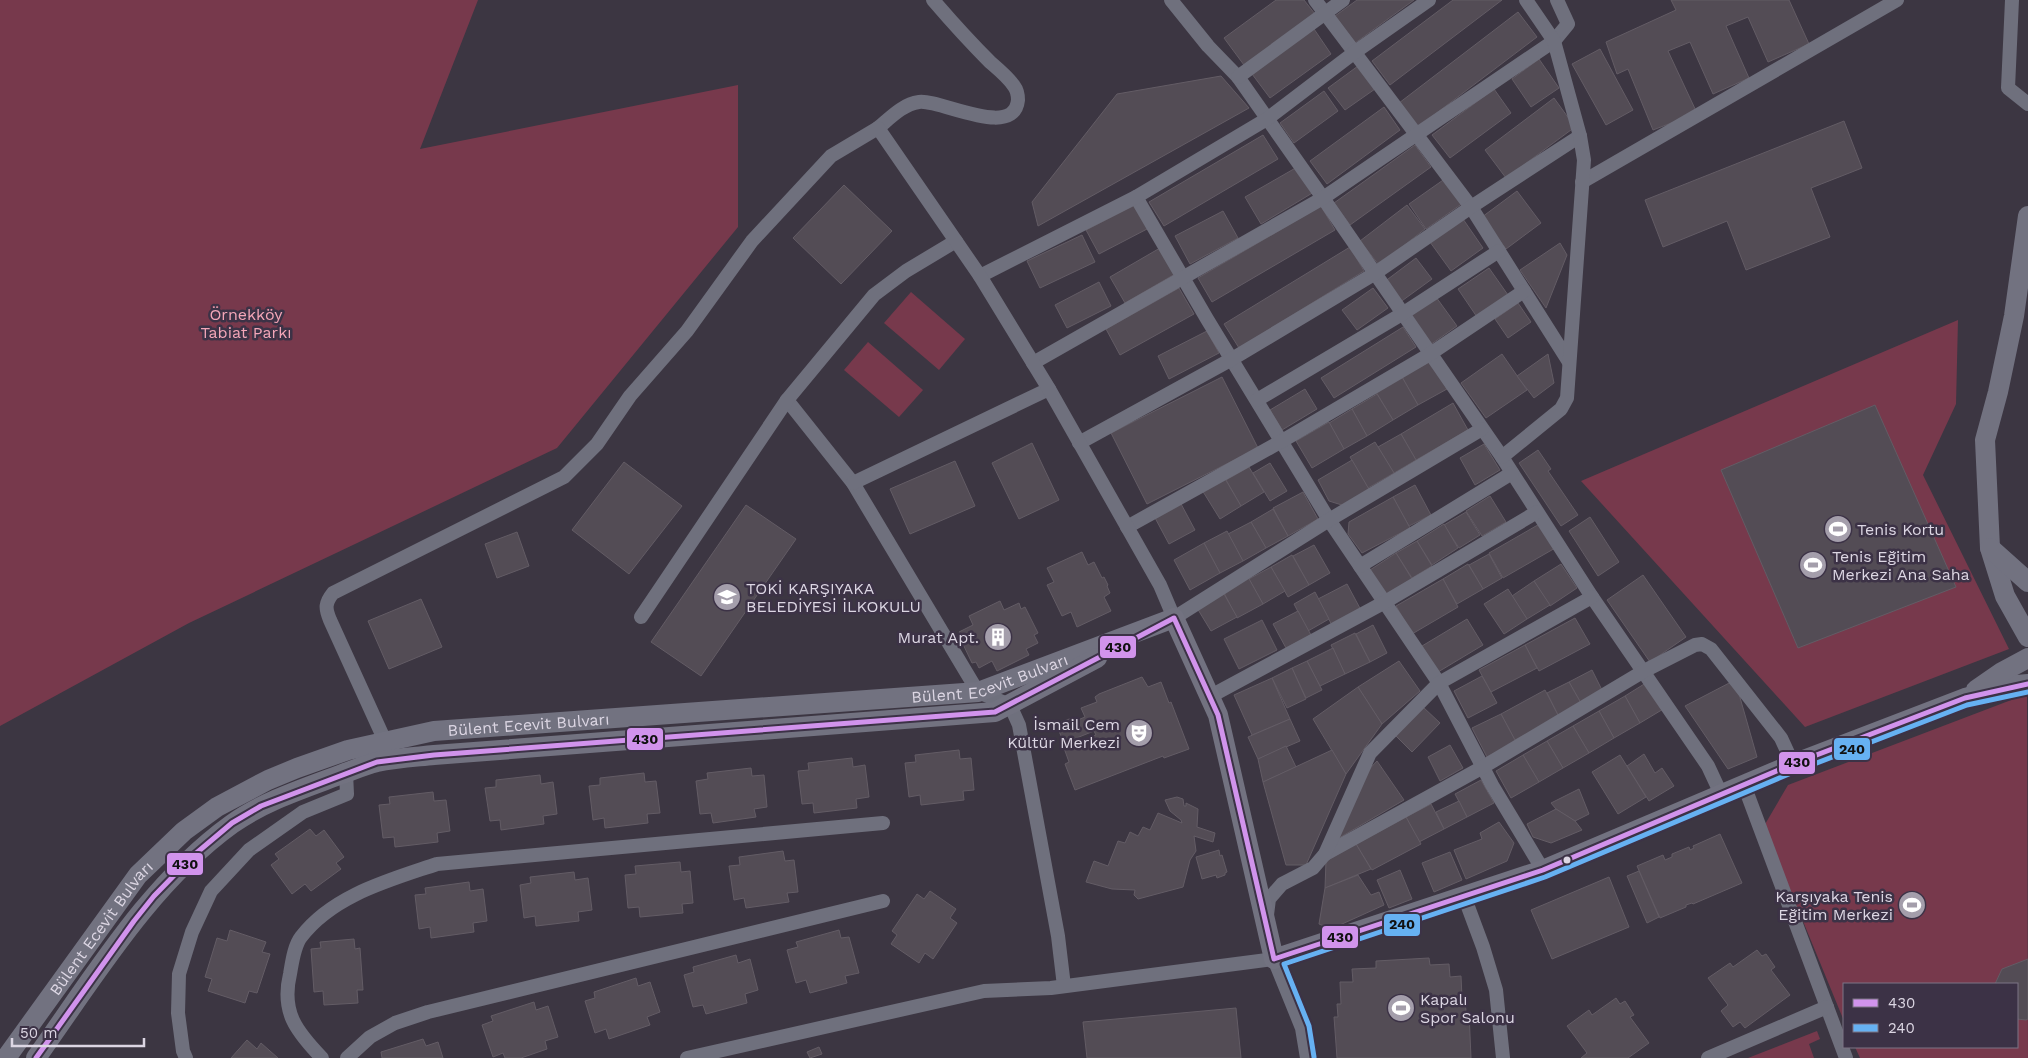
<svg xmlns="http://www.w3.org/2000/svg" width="2028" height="1058" font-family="'Work Sans',sans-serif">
<rect width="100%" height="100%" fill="#3c3642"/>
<!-- green -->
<g fill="#77394c">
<polygon points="0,0 478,0 420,149 738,85 738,227 557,448 189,623 0,726"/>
<polygon points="911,292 965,339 939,370 884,323"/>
<polygon points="1958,320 1956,404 1923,475 2009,649 1805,727 1581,481"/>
<polygon points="868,342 923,390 899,417 844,370"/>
<polygon points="2027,694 2028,1058 1860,1058 1855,1047 2017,1047 2017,984 1844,984 1844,1021 1764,826 1788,785"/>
<polygon points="1817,1031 1820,1039 1809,1044 1814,1058 1748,1058"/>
</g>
<!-- building -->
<g fill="#534c55" stroke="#635c65">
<polygon points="1276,0 1304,0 1315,14 1244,65 1224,38"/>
<polygon points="1357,0 1414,0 1355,43 1335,16"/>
<polygon points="1453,0 1502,0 1390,85 1372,61"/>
<polygon points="1671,0 1789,0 1809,44 1768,62 1748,17 1726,26 1749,78 1713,94 1690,42 1668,51 1697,113 1653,130 1628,69 1617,74 1606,42 1676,10"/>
<polygon points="1518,12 1537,37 1418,127 1399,103"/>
<polygon points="1314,29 1331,54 1270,98 1252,74"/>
<polygon points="1600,49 1633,110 1606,125 1572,64"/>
<polygon points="1539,59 1559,88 1531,107 1512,79"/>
<polygon points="1358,66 1375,89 1345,110 1328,88"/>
<polygon points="1221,76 1249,108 1038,226 1032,202 1117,94"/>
<polygon points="1494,89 1511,113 1450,158 1432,135"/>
<polygon points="1324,91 1338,111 1294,143 1280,123"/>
<polygon points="1554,98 1575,127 1506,178 1485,150"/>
<polygon points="1384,107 1400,130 1327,184 1310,161"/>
<polygon points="1844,121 1862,168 1811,188 1830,237 1746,270 1727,221 1663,247 1645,200"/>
<polygon points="1263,135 1278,159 1164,226 1149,202"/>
<polygon points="1415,145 1431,167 1350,225 1334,203"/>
<polygon points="1299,166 1314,192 1261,224 1245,197"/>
<polygon points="1446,178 1463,203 1426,229 1409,204"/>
<polygon points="844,185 892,231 841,284 793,238"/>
<polygon points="1517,191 1541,223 1506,249 1482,217"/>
<polygon points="1137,204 1149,228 1099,254 1086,230"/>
<polygon points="1407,205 1425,229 1379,265 1360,241"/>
<polygon points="1321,206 1335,230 1212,302 1198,278"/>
<polygon points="1223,211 1238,238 1190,264 1175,236"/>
<polygon points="1463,219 1483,248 1451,271 1430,242"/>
<polygon points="1082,235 1095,262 1040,288 1027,261"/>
<polygon points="1560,243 1567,255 1546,308 1520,270"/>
<polygon points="1350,247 1364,271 1239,348 1224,324"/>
<polygon points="1160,248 1175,274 1125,303 1110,277"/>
<polygon points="1416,258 1432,279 1399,303 1384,282"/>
<polygon points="1489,268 1508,295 1477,317 1458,289"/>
<polygon points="1099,282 1111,306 1067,328 1055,305"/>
<polygon points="1179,288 1194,314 1120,355 1106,329"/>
<polygon points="1373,288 1388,308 1357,330 1342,310"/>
<polygon points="1436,297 1457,326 1430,345 1409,317"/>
<polygon points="1518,303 1531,322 1508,338 1495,319"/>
<polygon points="1403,327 1416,347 1334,398 1321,378"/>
<polygon points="1207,331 1219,353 1169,379 1158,356"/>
<polygon points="1502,354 1527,390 1486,418 1461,383"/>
<polygon points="1548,354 1554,383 1534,398 1517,376"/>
<polygon points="1431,361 1447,389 1418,405 1402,377"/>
<polygon points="1222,377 1258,448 1147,504 1111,433"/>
<polygon points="1402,377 1418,405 1393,420 1376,392"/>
<polygon points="1305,389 1317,409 1282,430 1270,410"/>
<polygon points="1377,394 1393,420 1367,436 1352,409"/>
<polygon points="1453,403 1468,430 1416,460 1401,434"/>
<polygon points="1875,405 1956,587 1798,648 1721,470"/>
<polygon points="1352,409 1367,436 1344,449 1329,423"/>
<polygon points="1329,422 1344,449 1312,468 1296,441"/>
<polygon points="1401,434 1416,460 1394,473 1378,447"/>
<polygon points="1375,442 1394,473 1368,488 1350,457"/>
<polygon points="1032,443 1059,500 1019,519 992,463"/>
<polygon points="1484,444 1500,470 1475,485 1460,458"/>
<polygon points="1538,450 1551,469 1548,471 1578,515 1561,526 1519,463"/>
<polygon points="1352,460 1370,491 1345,506 1329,501 1318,480"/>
<polygon points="955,461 975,506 910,534 890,489"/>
<polygon points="624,462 682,506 629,574 572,530"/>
<polygon points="1270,463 1287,491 1270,501 1253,473"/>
<polygon points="1249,467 1264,492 1241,506 1226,480"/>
<polygon points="1224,477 1241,506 1220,519 1202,490"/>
<polygon points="1415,485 1431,515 1409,526 1393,497"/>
<polygon points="1303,492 1318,519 1288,536 1273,508"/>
<polygon points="1490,496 1506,522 1482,536 1466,511"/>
<polygon points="1393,497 1410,528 1362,553 1348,534 1349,522"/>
<polygon points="1180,502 1195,530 1169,544 1154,516"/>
<polygon points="746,505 796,539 701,676 651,642"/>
<polygon points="1273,509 1288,536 1266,548 1251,522"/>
<polygon points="1466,512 1480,535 1459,548 1444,525"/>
<polygon points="1590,517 1619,562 1598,576 1569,531"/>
<polygon points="1251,522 1266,548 1243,561 1228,534"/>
<polygon points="1543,522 1557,547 1503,578 1489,553"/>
<polygon points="1444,524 1458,548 1432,565 1417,541"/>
<polygon points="1227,531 1243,561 1220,573 1204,543"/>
<polygon points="517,532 529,566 497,578 485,544"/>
<polygon points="1417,541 1432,566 1412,578 1396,553"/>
<polygon points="1204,543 1220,573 1190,590 1174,560"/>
<polygon points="1314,545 1330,573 1309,585 1293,556"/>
<polygon points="1082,552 1088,565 1094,562 1102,578 1104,577 1108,585 1107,586 1110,593 1104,597 1111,611 1077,627 1071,612 1062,616 1047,585 1054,582 1047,568"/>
<polygon points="1396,553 1412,579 1385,595 1370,570"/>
<polygon points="1489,554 1502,578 1483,589 1469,565"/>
<polygon points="1292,555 1309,585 1288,597 1271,567"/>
<polygon points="1468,564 1483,589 1457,604 1443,579"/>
<polygon points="1561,564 1577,588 1550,606 1534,581"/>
<polygon points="1271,567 1285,591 1263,604 1249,579"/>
<polygon points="1643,575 1686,637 1650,662 1607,600"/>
<polygon points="1248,577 1263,604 1237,618 1223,591"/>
<polygon points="1443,579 1458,607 1412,634 1396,606"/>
<polygon points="1534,581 1550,605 1527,619 1512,596"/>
<polygon points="1347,584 1362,612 1333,627 1318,599"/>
<polygon points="1508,589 1527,619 1504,634 1484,604"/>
<polygon points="1315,592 1329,619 1308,631 1294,604"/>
<polygon points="1224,594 1237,617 1211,631 1197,608"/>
<polygon points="421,599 442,647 389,669 368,621"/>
<polygon points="1000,601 1004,610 1019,603 1021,609 1025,607 1038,633 1034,635 1038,643 1026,649 1029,655 997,671 992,661 979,668 976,662 972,663 961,640 963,638 959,632 973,625 969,616"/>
<polygon points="1298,611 1311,635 1286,648 1273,624"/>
<polygon points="1575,618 1590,644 1539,671 1525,645"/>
<polygon points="1467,619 1483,645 1438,672 1422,646"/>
<polygon points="1262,620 1277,650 1239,669 1224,639"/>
<polygon points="1373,625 1387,653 1370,662 1356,634"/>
<polygon points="1355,633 1370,662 1345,674 1331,645"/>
<polygon points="1525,645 1537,668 1491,692 1479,670"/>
<polygon points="1333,648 1345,674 1320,686 1307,661"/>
<polygon points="1307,661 1322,690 1306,698 1292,668"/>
<polygon points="1399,661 1420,691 1382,724 1358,687"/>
<polygon points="1292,668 1306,699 1287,708 1272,678"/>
<polygon points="1592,670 1603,692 1581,703 1569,682"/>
<polygon points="1482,676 1497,703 1468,718 1454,691"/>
<polygon points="1142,677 1148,687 1161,682 1169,703 1171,702 1189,749 1164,758 1163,756 1075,790 1065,764 1069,762 1064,748 1096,735 1094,731 1064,743 1056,724 1072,718 1073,722 1085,717 1081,708 1097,702 1095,697 1099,694"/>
<polygon points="1272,678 1290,719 1252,735 1234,695"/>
<polygon points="1735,680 1757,757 1728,769 1685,706"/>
<polygon points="1649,681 1665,708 1640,723 1625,696"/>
<polygon points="1569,682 1582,705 1559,717 1547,693"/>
<polygon points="1358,687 1382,724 1346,774 1313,719"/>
<polygon points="1545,690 1559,717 1515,740 1501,714"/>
<polygon points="1625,696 1640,723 1614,738 1599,711"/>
<polygon points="1423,707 1440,723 1412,752 1395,735"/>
<polygon points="1599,711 1614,738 1589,753 1573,726"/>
<polygon points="1501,714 1516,742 1487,757 1472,728"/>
<polygon points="1290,719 1300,741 1258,759 1248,737"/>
<polygon points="1573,726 1589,753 1563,768 1547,741"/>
<polygon points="1547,741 1563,768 1539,782 1523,755"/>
<polygon points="1450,745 1463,768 1440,781 1428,757"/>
<polygon points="1286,746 1296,767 1263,782 1258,759"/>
<polygon points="959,750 960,759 971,758 974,790 963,791 964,800 921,805 920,795 909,797 905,763 916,762 915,755"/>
<polygon points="1332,750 1346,774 1306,865 1286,865 1263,782"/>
<polygon points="1644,754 1655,773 1662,768 1674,786 1649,801 1627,766"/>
<polygon points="1523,755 1539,782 1511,798 1496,771"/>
<polygon points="1620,755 1646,797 1618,814 1592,772"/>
<polygon points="852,758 853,767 865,765 869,797 856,799 857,808 814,813 813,803 802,804 798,771 809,770 808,763"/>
<polygon points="1377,761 1404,800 1339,838 1361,778"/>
<polygon points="751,768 752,776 764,775 767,807 754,809 756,817 713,823 711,813 700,814 696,781 708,779 707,773"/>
<polygon points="644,773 645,782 656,781 660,813 647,814 648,823 605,828 604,818 593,820 589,786 600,785 600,778"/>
<polygon points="540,775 541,784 553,782 557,814 543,816 544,824 501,830 500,820 490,821 485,788 496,787 496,780"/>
<polygon points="1481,780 1494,803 1467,817 1455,794"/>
<polygon points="1579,789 1589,814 1575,821 1556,809 1551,803"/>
<polygon points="433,792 434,801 446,800 450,831 437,833 438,842 395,847 394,837 383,838 379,805 390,804 389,797"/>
<polygon points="1177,797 1183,799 1184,806 1186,806 1186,803 1198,809 1197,827 1215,833 1213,842 1194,836 1196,851 1190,860 1183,887 1138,899 1134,895 1135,890 1112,889 1086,882 1094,861 1108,866 1118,841 1125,843 1130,832 1138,836 1143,827 1150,830 1158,813 1182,823 1181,820 1170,811 1165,800"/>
<polygon points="1459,801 1467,817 1444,829 1436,812"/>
<polygon points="1431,804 1444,829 1419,842 1406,817"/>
<polygon points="1556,809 1575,821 1582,830 1551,843 1533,837 1527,824"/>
<polygon points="1406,817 1421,844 1372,870 1356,844"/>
<polygon points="1499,822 1514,843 1507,861 1466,879 1454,850 1482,839 1480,833"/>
<polygon points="310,829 316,836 324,830 344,857 336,863 341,869 311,891 305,884 292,894 271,865 279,859 275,854"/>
<polygon points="1720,834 1742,883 1693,904 1692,903 1686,905 1686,907 1660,918 1637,866 1663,855 1665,860 1672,857 1672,854 1689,847 1690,850 1694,848 1693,846"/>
<polygon points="1356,844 1371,869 1325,888 1326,861"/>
<polygon points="1219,850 1220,856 1222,855 1227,872 1225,873 1225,875 1217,878 1216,875 1202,879 1196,857"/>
<polygon points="783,851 785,861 794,860 798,892 787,893 789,902 746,908 744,898 734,900 729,866 740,865 739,857"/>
<polygon points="1450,852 1462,880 1434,892 1422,863"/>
<polygon points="680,862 681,872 690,871 693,903 682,904 683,913 640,917 639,907 628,908 625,875 636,874 635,866"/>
<polygon points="1400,870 1412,899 1389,908 1377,880"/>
<polygon points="1639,871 1659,917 1647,923 1627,876"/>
<polygon points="574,872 575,880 588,878 592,910 578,912 579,921 536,926 535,916 524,918 520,885 531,883 530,877"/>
<polygon points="1358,875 1371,895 1379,892 1384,905 1331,929 1319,924 1325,888"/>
<polygon points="1609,877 1629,927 1552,959 1531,910"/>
<polygon points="469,882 470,891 483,889 487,921 473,923 474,932 431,938 430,927 419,929 415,895 426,894 425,888"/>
<polygon points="930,891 956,909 950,918 957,923 933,959 925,953 919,963 891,944 897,935 892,931 917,894 924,899"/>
<polygon points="230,930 266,942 262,952 270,954 257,993 249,991 245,1003 208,991 212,979 205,977 217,938 227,941"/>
<polygon points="839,930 841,938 849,937 859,973 845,976 847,983 810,993 806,980 796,983 787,950 798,947 796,942"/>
<polygon points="354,939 355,949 360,948 363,990 357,990 358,1003 324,1005 323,991 314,992 311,949 321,948 320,942"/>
<polygon points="1757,950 1762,956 1766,954 1775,967 1771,970 1790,995 1745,1028 1740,1022 1733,1027 1721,1011 1728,1005 1708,978 1730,963 1733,967"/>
<polygon points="736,955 738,963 750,959 758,990 745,994 747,1003 706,1014 703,1005 693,1007 684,975 694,972 693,967"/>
<polygon points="1429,958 1430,965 1449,964 1450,977 1461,976 1462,998 1465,998 1466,1012 1469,1012 1471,1058 1337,1058 1334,1017 1338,1017 1337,1004 1341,1004 1340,982 1353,982 1352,969 1376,968 1376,961"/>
<polygon points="2028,959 2028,1019 2026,1020 2017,1019 2017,984 1995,984 2002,969"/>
<polygon points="636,978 638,986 650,982 660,1012 647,1017 650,1025 609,1039 606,1029 595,1033 585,1001 595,998 594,992"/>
<polygon points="1616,998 1620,1004 1625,1001 1634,1015 1630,1017 1649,1043 1628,1058 1581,1058 1587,1053 1567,1026 1589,1010 1592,1015"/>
<polygon points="534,1002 536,1010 548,1006 558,1037 545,1041 547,1049 521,1058 505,1058 503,1053 493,1057 482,1025 493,1021 491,1016"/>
<polygon points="1236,1008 1241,1058 1087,1058 1083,1022"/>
<polygon points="423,1039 426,1046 438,1042 443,1058 382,1058 381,1052"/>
<polygon points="247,1040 257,1049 261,1043 278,1058 231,1058"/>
<polygon points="819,1047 822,1054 810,1058 807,1052"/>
</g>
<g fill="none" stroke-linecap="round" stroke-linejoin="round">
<!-- street -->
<g stroke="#6f707d" stroke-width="14">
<polyline points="1171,0 1208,46 1238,77 1323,198 1502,457 1592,597 1708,766 1721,794"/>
<polyline points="1315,0 1471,207 1569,362"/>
<polyline points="2012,0 2008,88 2028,104"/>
<polyline points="1238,77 1343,0"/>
<path d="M878,128C890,118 903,104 919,102C940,99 1014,140 1018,100C1018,95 1017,90 1014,86C1008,77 998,69 990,62C970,42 951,21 933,0"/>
<polyline points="1582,182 1897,0"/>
<polyline points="1136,197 1207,319 1329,520 1439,683 1492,785 1543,870"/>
<polyline points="980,276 1136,197 1267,119 1355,52 1429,0"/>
<polyline points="1033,363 1323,198 1554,41 1568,24 1557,0"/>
<polyline points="787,400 853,483 978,692 1010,705 1019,725 1058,936 1064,986"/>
<polyline points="1257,400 1402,314 1499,251"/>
<polyline points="1079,443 1232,359 1374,274 1471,207 1580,136"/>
<polyline points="1502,457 1561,409 1567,398 1584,160 1580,136 1554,41 1526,0"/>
<polyline points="853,483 1049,389"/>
<polyline points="1127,527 1282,441 1430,354 1524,291"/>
<polyline points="1360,566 1512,473"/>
<polyline points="641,617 787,400 874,295 906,271 956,241"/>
<polyline points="1209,697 1385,602 1537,512"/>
<path d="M385,741L330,620C325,608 325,603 333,593L564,477L597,444L630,396L687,331L752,241L831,156L878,128L980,276L1049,389L1160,585L1174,618L1329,520L1482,429"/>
<polyline points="1744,785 1846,1058"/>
<polyline points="1325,854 1483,767 1644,671 1695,645 1702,644 1711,649 1781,738 1793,764"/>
<polyline points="1464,896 1483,947 1496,990 1503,1058"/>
<polyline points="1267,915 1269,899 1282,884 1313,868 1325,854 1370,753 1439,683 1592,597"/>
<polyline points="1272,951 1274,959 1302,1028 1307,1058"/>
<polyline points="186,1058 183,1051 178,1013 179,974 192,932 211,891 249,850 303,812 347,794 346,773"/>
<path d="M322,1058C296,1031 281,1012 290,974C292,963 294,946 301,937C333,895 390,880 437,864L883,823"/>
<polyline points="347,1058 370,1037 395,1023 428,1012 883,901"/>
<polyline points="687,1058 984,991 1051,988 1274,959"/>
<polyline points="1708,1058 1827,1007"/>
</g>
<!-- secondary -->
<g stroke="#727280" stroke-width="20">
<polyline points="2028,216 2014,316 1998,392 1985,440 1990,548 2005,596 2028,637"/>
<polyline points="1990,548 2028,582"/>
<polyline points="1174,618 1218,715 1274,959 1543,870 1793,764 1965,698 2017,685 2028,684"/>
<polyline points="1976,690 2002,672 2028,658"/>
<path id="s1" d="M6,1058L138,875L184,831L217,807L268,780L297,768L348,750L434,731L978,692L1174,618"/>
<path d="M36,1058C94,977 150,883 232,824C264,801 305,788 342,774C353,770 365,765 377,762C396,758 415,757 434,755L995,712L1097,658"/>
</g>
<!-- bus-1 casing -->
<g stroke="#3c3246" stroke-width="9">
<polyline id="bus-1" points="36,1058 134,921 154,896 194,855 232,823 261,806 377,762 434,755 995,712 1174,618 1218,715 1274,959 1543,870 1793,764 1965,698 2028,684"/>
</g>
<!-- bus-2 casing -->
<g stroke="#3c3246" stroke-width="9">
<polyline id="bus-2" points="1314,1057 1309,1026 1284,964 1545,877 1796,771 1967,705 2028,692"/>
</g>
<!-- bus-1 -->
<use href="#bus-1" stroke="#d193ec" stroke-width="5"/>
<!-- bus-2 -->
<use href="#bus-2" stroke="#66b1f2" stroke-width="5"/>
</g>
<!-- icons -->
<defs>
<g id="stadium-disc" transform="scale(1.4375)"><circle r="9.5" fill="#a49eab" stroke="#3c3246"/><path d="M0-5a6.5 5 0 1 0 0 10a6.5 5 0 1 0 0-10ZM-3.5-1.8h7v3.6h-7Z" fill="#fff"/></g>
<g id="school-disc" transform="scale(1.4375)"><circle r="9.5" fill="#a49eab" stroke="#3c3246"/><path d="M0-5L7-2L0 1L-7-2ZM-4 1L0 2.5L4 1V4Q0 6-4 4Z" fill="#fff"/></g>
<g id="building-disc" transform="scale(1.4375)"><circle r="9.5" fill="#a49eab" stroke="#3c3246"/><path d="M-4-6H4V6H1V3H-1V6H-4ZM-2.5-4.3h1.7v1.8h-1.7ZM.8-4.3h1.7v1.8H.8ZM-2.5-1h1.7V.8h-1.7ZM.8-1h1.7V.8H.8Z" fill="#fff"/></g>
<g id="theatre-disc" transform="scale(1.4375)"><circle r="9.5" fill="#a49eab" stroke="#3c3246"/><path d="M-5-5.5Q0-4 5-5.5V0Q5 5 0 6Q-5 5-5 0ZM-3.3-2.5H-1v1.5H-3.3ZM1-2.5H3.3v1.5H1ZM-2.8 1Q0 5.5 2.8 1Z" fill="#fff"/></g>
</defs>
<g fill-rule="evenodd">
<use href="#stadium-disc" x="1838" y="529"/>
<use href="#stadium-disc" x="1813" y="565"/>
<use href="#school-disc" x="727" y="597"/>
<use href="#building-disc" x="998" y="637"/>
<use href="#theatre-disc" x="1139" y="733"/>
<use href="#stadium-disc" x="1912" y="905"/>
<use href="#stadium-disc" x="1401" y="1008"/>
</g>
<!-- markers -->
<circle fill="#dcd6e3" stroke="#3c3246" stroke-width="2" cx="1567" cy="860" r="4.5"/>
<g text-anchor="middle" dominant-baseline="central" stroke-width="5" stroke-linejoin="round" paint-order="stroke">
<!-- park labels -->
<g font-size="16" fill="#f4a6b8" stroke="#3c3246">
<text x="246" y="314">Örnekköy<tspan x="246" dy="18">Tabiat Parkı</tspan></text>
</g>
<!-- poi labels -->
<g font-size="16" fill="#dcd6e3" stroke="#3c3246" text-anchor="start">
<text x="1857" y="529">Tenis Kortu</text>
<text x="1832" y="556">Tenis Eğitim<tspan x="1832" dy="18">Merkezi Ana Saha</tspan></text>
<text x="746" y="588">TOKİ KARŞIYAKA<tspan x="746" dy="18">BELEDİYESİ İLKOKULU</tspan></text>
<text x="979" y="637" text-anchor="end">Murat Apt.</text>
<text x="1120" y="724" text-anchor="end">İsmail Cem<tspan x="1120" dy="18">Kültür Merkezi</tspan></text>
<text x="1893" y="896" text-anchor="end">Karşıyaka Tenis<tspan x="1893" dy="18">Eğitim Merkezi</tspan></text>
<text x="1420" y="999">Kapalı<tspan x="1420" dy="18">Spor Salonu</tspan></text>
</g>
<!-- street labels -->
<g font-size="16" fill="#dcd6e3" stroke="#3c3246">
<text stroke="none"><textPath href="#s1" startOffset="1121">Bülent Ecevit Bulvarı</textPath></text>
<text stroke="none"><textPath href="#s1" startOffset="656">Bülent Ecevit Bulvarı</textPath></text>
<text stroke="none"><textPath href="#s1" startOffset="161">Bülent Ecevit Bulvarı</textPath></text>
</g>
</g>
<g stroke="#3c3246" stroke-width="2">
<rect x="1099" y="635" width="38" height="24" rx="5" fill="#d193ec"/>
<rect x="626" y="727" width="38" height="24" rx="5" fill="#d193ec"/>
<rect x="1833" y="737" width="38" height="24" rx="5" fill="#66b1f2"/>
<rect x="1778" y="751" width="38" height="24" rx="5" fill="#d193ec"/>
<rect x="166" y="852" width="38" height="24" rx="5" fill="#d193ec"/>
<rect x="1383" y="913" width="38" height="24" rx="5" fill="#66b1f2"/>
<rect x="1321" y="925" width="38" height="24" rx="5" fill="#d193ec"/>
</g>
<g font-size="14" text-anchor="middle" font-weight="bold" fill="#111">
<text x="1118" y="652">430</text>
<text x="645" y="744">430</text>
<text x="1852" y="754">240</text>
<text x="1797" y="767">430</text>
<text x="185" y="869">430</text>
<text x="1402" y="929">240</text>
<text x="1340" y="942">430</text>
</g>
<!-- legend -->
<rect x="1843" y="983" width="175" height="65" fill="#3c3246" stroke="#7c7485"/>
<rect x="1853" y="999" width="25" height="8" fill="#d193ec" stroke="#7c7485"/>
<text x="1888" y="1008" font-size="15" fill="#dcd6e3">430</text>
<rect x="1853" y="1024" width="25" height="8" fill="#66b1f2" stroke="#7c7485"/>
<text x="1888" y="1033" font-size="15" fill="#dcd6e3">240</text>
<!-- scale -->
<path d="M12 1038v8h132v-8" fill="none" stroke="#dcd6e3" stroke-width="2.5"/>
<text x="20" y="1038" font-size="15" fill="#dcd6e3" stroke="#3c3246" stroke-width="4" paint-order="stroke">50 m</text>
</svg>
